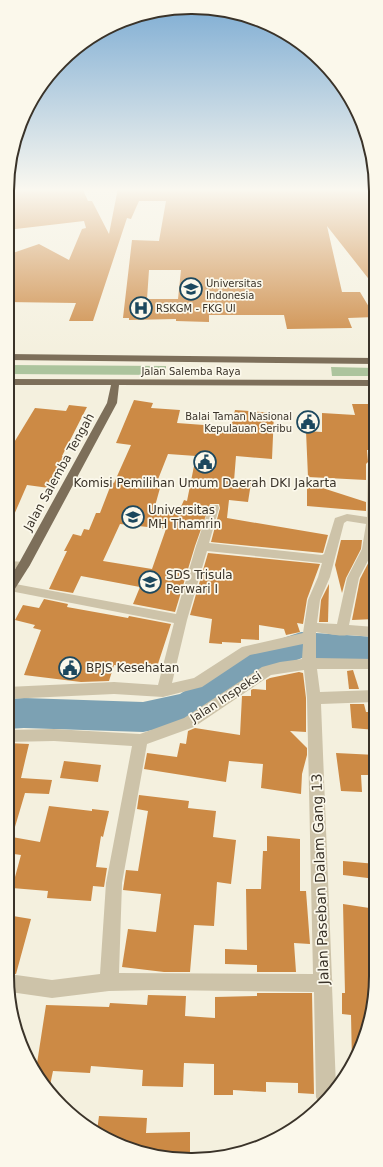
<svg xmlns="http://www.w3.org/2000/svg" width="383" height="1167" font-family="'DejaVu Sans',sans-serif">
<rect width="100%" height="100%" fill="#f4f0de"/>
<!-- green -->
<g fill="#acc49d">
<polygon points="7,365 166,366 166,375 7,374"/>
<polygon points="331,367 375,368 375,376 332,376"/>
</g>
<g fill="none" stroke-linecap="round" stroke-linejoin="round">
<!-- river -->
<polygon fill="#7ca1b3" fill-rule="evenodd" points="301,632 375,637 375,663 302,658 274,669 200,719 188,723 143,732 24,728 7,729 7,699 24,698 143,702 180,694 250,649"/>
</g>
<!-- building -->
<g fill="#cc8a45" fill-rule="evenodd">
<path d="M7,188H82L88,201H92L109,234L118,188H333L334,190L374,188L375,287L327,226L342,292H360L375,317L348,318L352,328L287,329L284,315H209V322L176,321V319L129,320V318H123L132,240L159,241L166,201H139L131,219L127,218L93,321H69L76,303L7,302V255L39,244L69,260L82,229L86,228L84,221L7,230ZM149,270H181L178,299H147Z"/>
<path d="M134,400L153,403L151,408L180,410L177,423L231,427L235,410L274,413L272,459L236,456L234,481L251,483L248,502L229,500L227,518L328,535L323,553L211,542L220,508L219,504H210L195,546L175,612L133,604L140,587L81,576L73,593L49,589L67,551H64L73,534L81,536L84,529L89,530L96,513H100L112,482L114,483L131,445L116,443ZM168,454L196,456L187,501L184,500L180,509L155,506L160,488L155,487ZM120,524L166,529L152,569L103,561Z"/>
<polygon points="352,404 375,404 375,450 367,450 368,462 366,464 366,480 308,477 306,431 322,432 322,413 355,415"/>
<polygon points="69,405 87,407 62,456 64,457 49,488 27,485 7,531 7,454 35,408 66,411"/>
<polygon points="307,483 366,502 366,511 307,506"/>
<polygon points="341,540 362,540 361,549 346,578 342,593 335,565"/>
<polygon points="375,550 375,619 352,620 360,579"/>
<polygon points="208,553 320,564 307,599 303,624 297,623 300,632 286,635 284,629 259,625 259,640 241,639 241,643 222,642 222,644 209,643 212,619 190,615"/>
<polygon points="329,584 328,622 319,622 321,600"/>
<polygon points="44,599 68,604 67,607 128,618 129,616 171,624 156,670 114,665 109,681 81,682 24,675 41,630 33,628 35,625 15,620 23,605 39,608"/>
<polygon points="353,670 359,689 349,689 347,671"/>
<polygon points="299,672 303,673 306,698 306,732 290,731 307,748 307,755 302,774 301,794 261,788 263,764 229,761 226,782 144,769 147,753 177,757 180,743 186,744 188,731 195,728 240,735 242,696 251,696 251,690 253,689 266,690 266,680 270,678"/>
<polygon points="350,704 364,704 366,712 375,712 376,730 352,728"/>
<polygon points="7,743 29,744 21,778 52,780 49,794 25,793 12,837 40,842 49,806 92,811 92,809 109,811 103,837 101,836 96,867 107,868 104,887 93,886 91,901 47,898 48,891 12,888 21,855 7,853"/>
<polygon points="336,753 376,755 376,771 371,772 371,775 361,775 362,792 341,791"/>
<polygon points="64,761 101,765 98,782 60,778"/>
<polygon points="139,795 189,801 188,808 216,811 213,837 236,840 231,884 217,882 214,926 194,925 190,972 164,972 122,967 128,929 156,932 161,894 123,890 126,870 138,871 148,811 137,809"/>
<polygon points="267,836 300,839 300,891 306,891 310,944 294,943 296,972 257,972 257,965 225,964 225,949 247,950 246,889 261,889 263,851 267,851"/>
<polygon points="343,861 376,864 376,879 343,875"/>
<polygon points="343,904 376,909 376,976 370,1023 352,1062 351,1015 342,1014 342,993 345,993"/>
<polygon points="7,915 31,919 16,974 9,973 7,974"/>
<polygon points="257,993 312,993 314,1094 298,1093 298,1083 266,1082 266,1092 233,1090 233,1095 214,1095 214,1064 184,1063 183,1087 142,1086 143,1070 91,1066 90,1073 53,1071 49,1090 36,1070 46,1005 109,1007 110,1003 147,1005 148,995 186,996 185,1016 215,1018 215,997 257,996"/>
<polygon points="99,1116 147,1118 146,1133 190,1132 190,1156 164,1157 110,1141 97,1131"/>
</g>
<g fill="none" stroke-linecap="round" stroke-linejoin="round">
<!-- minor -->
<g fill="#cdc3a9" fill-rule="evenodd">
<path d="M373,461H375V539L374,549L359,578L349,625L375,627V637L347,635C341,637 324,633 316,632V658L375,659V669H317L320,692L375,690V702L321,704L332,979L333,983L332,986L336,1087L319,1104L316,1097L314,992L155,990L109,991L52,998L10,992L7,976L9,974L52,980L100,974L106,883L132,746L54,741L7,742V730L54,729L140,734L184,718L262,667L280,662L302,659L303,644L250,655L202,687L163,697L114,694L7,699V687L114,682L158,685L174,623L10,591H7V583H10L176,614L196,546L210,505H218L219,508L209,543L322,555L324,554L335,518L347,514L367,517L368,464ZM347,521L366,524L362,549L347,578L337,624L317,623L320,600L330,577L344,523ZM207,551L322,563L318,577L308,600L303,633L242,647L194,678L172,683L187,620ZM304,670L307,698L313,974L119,973L122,883L147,744L194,727L271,675Z"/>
<polygon points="7,561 28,562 30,565 28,568 7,569"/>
</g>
<!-- major -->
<g fill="#7d6f5a" fill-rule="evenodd">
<polygon points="7,354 375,358 375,364 7,360"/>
<polygon points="7,379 375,380 375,386 119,385 117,403 30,565 11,595 7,597 7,582 19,563 107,403 111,385 7,385"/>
</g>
</g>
<!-- sky -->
<linearGradient id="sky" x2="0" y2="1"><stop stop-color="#7dacd3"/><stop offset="0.54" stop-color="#faf8f0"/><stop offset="1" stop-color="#faf8f0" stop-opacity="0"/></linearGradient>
<rect width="383" height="351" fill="url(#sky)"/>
<!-- icons -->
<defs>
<g id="university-ring" transform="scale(1.15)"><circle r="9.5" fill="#fbf8eb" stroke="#1c485e" stroke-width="1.5"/><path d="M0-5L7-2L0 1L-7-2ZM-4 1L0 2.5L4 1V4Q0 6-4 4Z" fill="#1c485e"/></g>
<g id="hospital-ring" transform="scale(1.15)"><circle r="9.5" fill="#fbf8eb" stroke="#1c485e" stroke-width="1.5"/><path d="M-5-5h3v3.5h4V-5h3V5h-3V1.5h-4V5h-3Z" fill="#1c485e"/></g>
<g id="civic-ring" transform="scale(1.15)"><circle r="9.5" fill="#fbf8eb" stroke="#1c485e" stroke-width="1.5"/><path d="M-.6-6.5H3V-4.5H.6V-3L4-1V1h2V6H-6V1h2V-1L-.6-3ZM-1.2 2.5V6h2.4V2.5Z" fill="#1c485e"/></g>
<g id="school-ring" transform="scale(1.15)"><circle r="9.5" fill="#fbf8eb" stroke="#1c485e" stroke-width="1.5"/><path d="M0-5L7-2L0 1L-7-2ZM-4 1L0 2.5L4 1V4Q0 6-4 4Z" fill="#1c485e"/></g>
</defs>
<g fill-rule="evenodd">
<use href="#university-ring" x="191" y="289"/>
<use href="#hospital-ring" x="141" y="308"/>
<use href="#civic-ring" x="308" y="422"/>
<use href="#civic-ring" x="205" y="462"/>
<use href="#university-ring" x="133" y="517"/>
<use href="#school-ring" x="150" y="582"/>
<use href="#civic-ring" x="70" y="668"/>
</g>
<g text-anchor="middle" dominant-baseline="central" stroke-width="3.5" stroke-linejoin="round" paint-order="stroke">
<!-- far-poi labels -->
<g font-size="10" fill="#3a3329" stroke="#fbf8eb" text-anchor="start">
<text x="206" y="283">Universitas<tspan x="206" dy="12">Indonesia</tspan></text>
<text x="156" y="308">RSKGM - FKG UI</text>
<text x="292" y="416" text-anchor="end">Balai Taman Nasional<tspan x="292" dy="12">Kepulauan Seribu</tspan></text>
</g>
<!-- far-street labels -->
<g font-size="10" fill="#3a3329" stroke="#fbf8eb">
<text x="191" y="371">Jalan Salemba Raya</text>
</g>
<!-- street labels -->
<g font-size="12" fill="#3a3329" stroke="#fbf8eb">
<text transform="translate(59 472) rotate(-61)">Jalan Salemba Tengah</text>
<text transform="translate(226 697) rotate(-33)">Jalan Inspeksi</text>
</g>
<!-- poi labels -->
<g font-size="12" fill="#3a3329" stroke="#fbf8eb" text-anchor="start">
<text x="205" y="483" text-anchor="middle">Komisi Pemilihan Umum Daerah DKI Jakarta</text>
<text x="148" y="510">Universitas<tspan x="148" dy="14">MH Thamrin</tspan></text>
<text x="166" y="575">SDS Trisula<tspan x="166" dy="14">Perwari I</tspan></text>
<text x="86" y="668">BPJS Kesehatan</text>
</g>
<!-- near-street labels -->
<g font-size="14" fill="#3a3329" stroke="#fbf8eb">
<text transform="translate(320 879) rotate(-92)">Jalan Paseban Dalam Gang 13</text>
</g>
</g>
<!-- crop -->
<path d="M0 0H383V1167H0ZM191 14H192A177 177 0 0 1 369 191V976A177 177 0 0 1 192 1153H191A177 177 0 0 1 14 976V191A177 177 0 0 1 191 14Z" fill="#fbf8eb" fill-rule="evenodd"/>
<path fill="none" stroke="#3a3329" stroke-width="2" d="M191 14H192A177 177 0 0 1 369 191V976A177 177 0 0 1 192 1153H191A177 177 0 0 1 14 976V191A177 177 0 0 1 191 14Z"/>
</svg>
